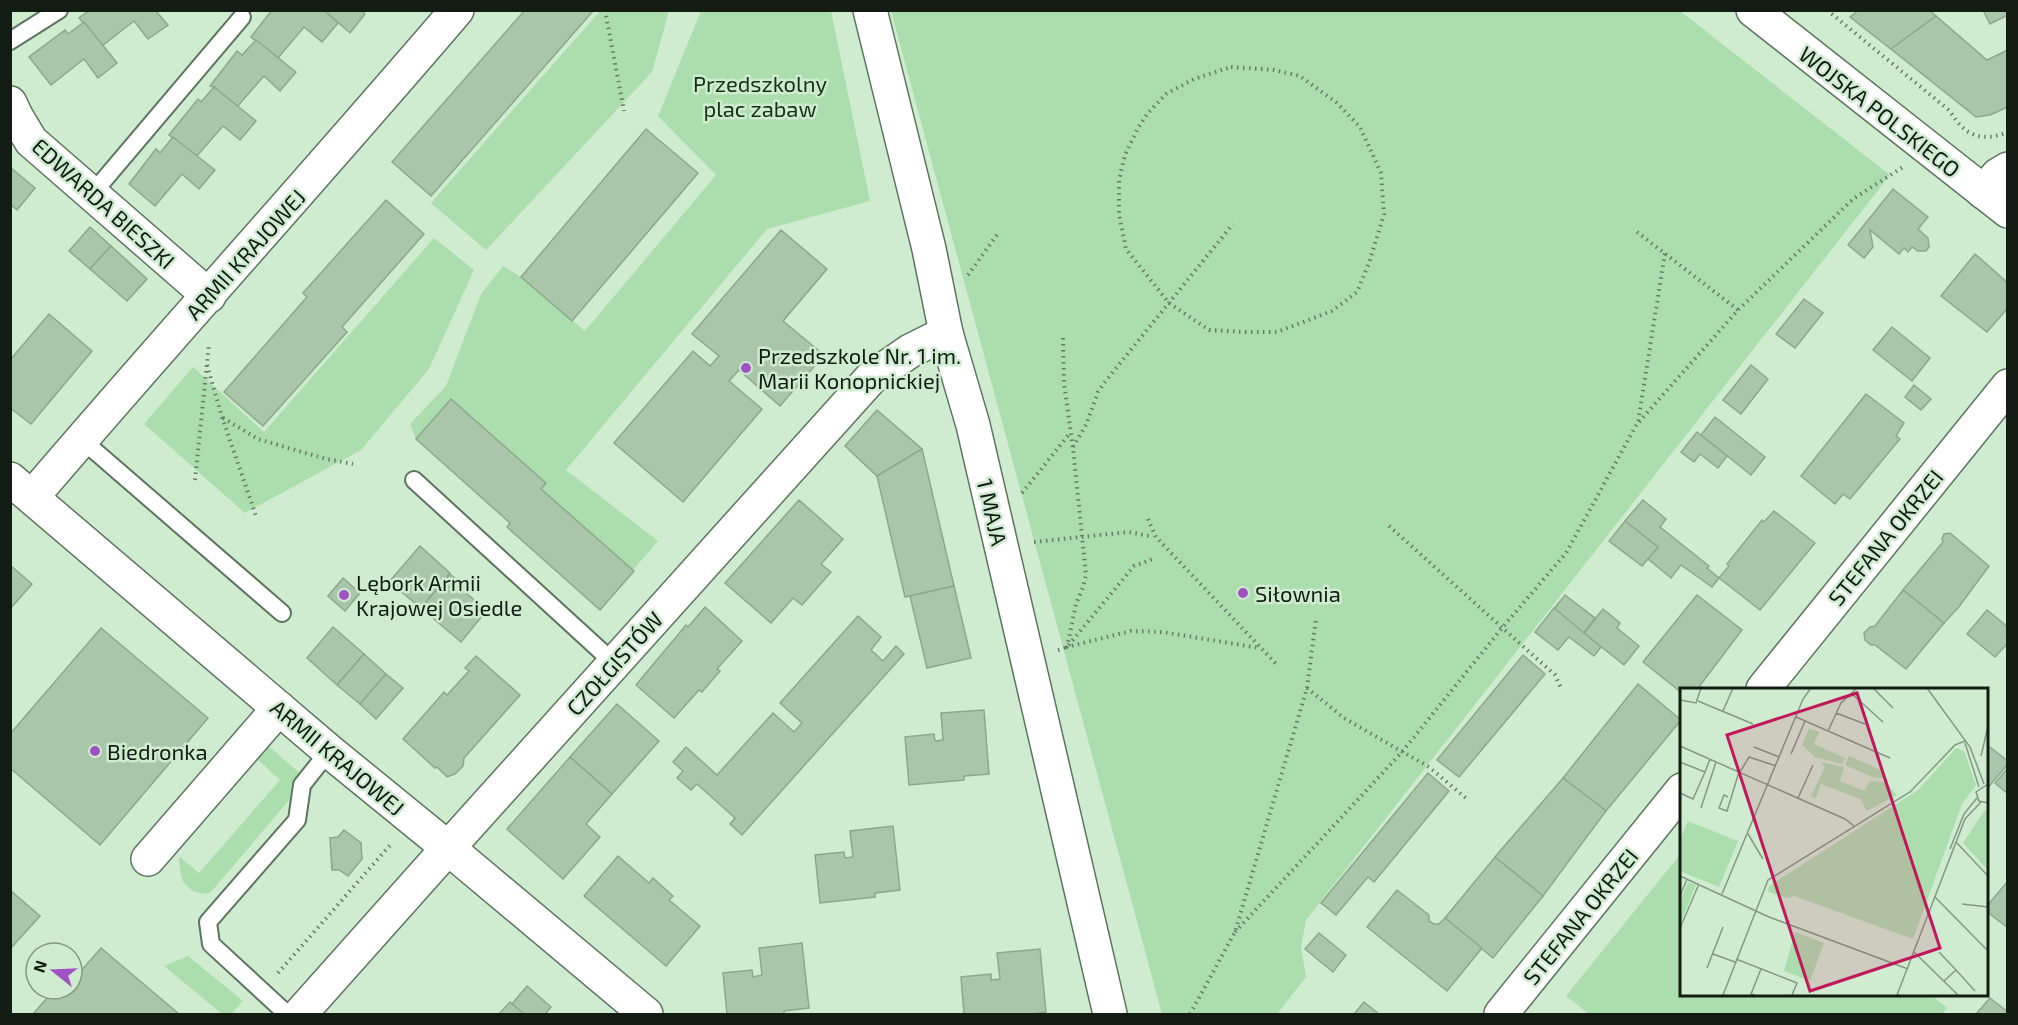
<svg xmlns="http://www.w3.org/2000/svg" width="2018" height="1025" font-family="'Exo 2',sans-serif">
<rect width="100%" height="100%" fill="#cfecd0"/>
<!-- green -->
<g fill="#acdead">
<polygon points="601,10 669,11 652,72 486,250 431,203"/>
<polygon points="701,11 831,11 870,201 767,229 566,470 658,541 633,570 541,489 451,399 416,439 410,424 446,386 481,294 503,266 521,277 585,331 716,175 658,116"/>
<polygon points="891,11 1680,11 1890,175 1306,920 1301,947 1306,977 1277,1014 1162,1014"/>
<polygon points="434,238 474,270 429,369 361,450 245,513 144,424 193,367 264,432"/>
<path d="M266,744L301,774L291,785L290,799L211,892C201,897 186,889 182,879C180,873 180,865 179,859L180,857L199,873L280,780L254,756Z"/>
<polygon points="1682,852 1682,994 1930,994 1947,1008 1942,1014 1589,1014 1566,996"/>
<polygon points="188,956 243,1001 231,1014 222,1014 164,966"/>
</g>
<!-- building -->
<g fill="#aac6aa" stroke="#8ca78d" stroke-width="1.5">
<polygon points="90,10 155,10 168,25 148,39 134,21 102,46 79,18"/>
<polygon points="272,10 324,10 338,23 322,42 304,27 278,58 251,37"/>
<polygon points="324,10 361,10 365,14 350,33"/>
<polygon points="525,10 594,10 431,196 392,162"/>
<polygon points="1859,10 1929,10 1936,16 1891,49 1850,17"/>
<polygon points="1983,10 2008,10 2008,15 1990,24"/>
<polygon points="1936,16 1987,60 2008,50 2008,107 1990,115 1976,117 1891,49"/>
<polygon points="84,22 117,63 98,78 84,59 51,85 29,57 65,30 68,34"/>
<polygon points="256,40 296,72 280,91 264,76 237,107 214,87 210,86 237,51 242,55"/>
<polygon points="214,87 256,121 240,140 223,126 196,157 169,135 198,99 201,102"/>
<polygon points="646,129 698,173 572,321 521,277"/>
<polygon points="173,137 215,170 199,189 182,174 155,206 129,184 156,149 160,153"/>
<polygon points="10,167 35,188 17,210 10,204"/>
<polygon points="1893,189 1928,217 1918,229 1928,238 1929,247 1926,251 1918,251 1912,247 1908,252 1904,248 1899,254 1870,230 1873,247 1864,258 1848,245"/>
<polygon points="386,200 424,234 342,327 347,332 263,426 224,392 307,297 303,293"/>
<polygon points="90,227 111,246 90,269 69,251"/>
<polygon points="781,230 827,269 783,321 824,355 780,406 739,370 729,381 762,409 683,502 614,443 693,351 710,366 719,356 692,334"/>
<polygon points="111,246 147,279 127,301 90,269"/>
<polygon points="1975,254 2008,283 2007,309 1987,332 1941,296"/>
<polygon points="1804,299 1823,313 1795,348 1776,334"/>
<polygon points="49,314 92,351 31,424 10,408 10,360"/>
<polygon points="1892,327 1930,358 1912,381 1873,350"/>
<polygon points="1751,365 1768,379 1741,414 1723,400"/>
<polygon points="1914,385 1931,399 1921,410 1905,397"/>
<polygon points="1866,394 1904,423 1896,436 1900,439 1850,499 1843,494 1835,504 1801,476"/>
<polygon points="451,399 546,483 541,489 634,571 600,610 507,527 510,523 416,439"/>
<polygon points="877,410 922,449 877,476 845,446"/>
<polygon points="1715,417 1765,457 1751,475 1701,435"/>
<polygon points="1697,432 1727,456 1718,468 1700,454 1694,462 1681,452"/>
<polygon points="922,449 954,586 905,597 877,476"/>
<polygon points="799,500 843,539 821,564 831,572 802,605 793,598 771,623 725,583"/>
<polygon points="1643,500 1666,519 1660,527 1709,566 1707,568 1719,578 1712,587 1681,565 1671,578 1648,559 1658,547 1625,521"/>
<polygon points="1774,511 1815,543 1760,610 1719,578 1729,566 1727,564 1762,520 1764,522"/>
<polygon points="1625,521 1658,547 1642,566 1609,541"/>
<polygon points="1950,533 1989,566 1958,608 1944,623 1903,590 1943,542 1942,539 1944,534"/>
<polygon points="420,546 450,573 421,608 389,582"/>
<polygon points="10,565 32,584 10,609"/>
<polygon points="450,574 470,591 467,594 487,610 461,642 421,608"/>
<polygon points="343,578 360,593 345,611 328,596"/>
<polygon points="954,586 971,658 927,668 910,596"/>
<polygon points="1903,590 1944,623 1906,669 1875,645 1871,645 1865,640 1864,633 1870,627 1875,626"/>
<polygon points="1565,595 1595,618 1584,633 1553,610"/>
<polygon points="1697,595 1742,630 1699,687 1696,689 1682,689 1682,693 1643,662"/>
<polygon points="705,607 742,641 717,669 720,671 702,692 699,690 674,718 636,685 686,625 688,627"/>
<polygon points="1554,608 1601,647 1594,656 1569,637 1558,650 1535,632"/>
<polygon points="1603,609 1620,623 1617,628 1639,646 1624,665 1584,633"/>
<polygon points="1987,610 2008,627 2008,643 1995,657 1967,634"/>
<polygon points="858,616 881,637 871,650 883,661 896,646 904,654 742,835 730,824 735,818 697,784 691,790 677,778 683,771 673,762 686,747 717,775 773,713 794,732 802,723 780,703"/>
<polygon points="333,627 364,654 337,685 307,658"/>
<polygon points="101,628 208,718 100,845 10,768 10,734"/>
<polygon points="364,654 386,674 360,704 337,685"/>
<polygon points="1523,655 1545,674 1459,777 1437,760"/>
<polygon points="476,656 520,695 464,758 463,766 455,774 447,777 437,767 435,768 403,739 444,692 447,695 469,671 465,668"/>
<polygon points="386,674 403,688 376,719 360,704"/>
<polygon points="1638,684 1681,720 1606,811 1563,778"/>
<polygon points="617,704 659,741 612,794 570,757"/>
<polygon points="984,710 989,774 964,776 964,780 909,785 905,737 934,734 935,741 943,740 941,713"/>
<polygon points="1986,744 2008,761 2008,764 1986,790"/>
<polygon points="570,757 612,794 586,824 600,837 563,879 507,829"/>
<polygon points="2008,768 2008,794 1995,783"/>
<polygon points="1428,773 1449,791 1374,882 1368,877 1336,915 1321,903"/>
<polygon points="1563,778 1606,811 1543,896 1495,857"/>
<polygon points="893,826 900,890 875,893 875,897 820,903 815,855 844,852 845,858 853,857 850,831"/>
<polygon points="344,830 361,843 362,859 348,876 339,870 332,870 330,838 338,837"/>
<polygon points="618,856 649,883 653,878 673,896 669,900 700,926 666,966 584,896"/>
<polygon points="1495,857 1543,896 1493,958 1445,918"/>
<polygon points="2008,881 2008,928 1986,911 1986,907"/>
<polygon points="10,890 40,916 10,949"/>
<polygon points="1397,890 1429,915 1429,921 1434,924 1439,924 1445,918 1482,948 1447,991 1367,927"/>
<polygon points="1319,933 1346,955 1333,972 1305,949"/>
<polygon points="802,943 809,1008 784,1011 784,1014 727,1014 723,973 752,970 753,977 762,975 759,948"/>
<polygon points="101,948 179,1014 33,1014 55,989 72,989 72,981"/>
<polygon points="1040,949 1046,1012 1031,1014 964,1014 961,977 991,974 991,980 1000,979 997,953"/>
<polygon points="527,986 551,1007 545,1014 524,1014 512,1004"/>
<polygon points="1990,998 2008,1012 2008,1014 1976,1014"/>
<polygon points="510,1002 512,1004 524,1014 499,1014"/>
<polygon points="1364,1002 1379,1014 1354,1014"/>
</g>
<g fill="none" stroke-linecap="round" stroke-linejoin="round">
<!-- lane casing -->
<g stroke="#5c765d" stroke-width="20">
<g id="lane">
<polyline points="10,41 59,10"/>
<polyline points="92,194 242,17"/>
<polyline points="81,439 282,613"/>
<polyline points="414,480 614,663"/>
<polyline points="287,1014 211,944 208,922 297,820 302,785 329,751"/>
</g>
</g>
<!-- street casing -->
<g stroke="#5c765d" stroke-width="36">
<g id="street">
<polyline points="870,10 929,249 946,333 973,425 1110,1014"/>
<polyline points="10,103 16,116 31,141 209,296"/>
<polyline points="1983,192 1998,175 2008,169"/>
<path d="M32,497C172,333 317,174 457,10"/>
<polyline points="148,859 279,708"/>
<polyline points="646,1014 448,848 871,378 910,351 946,333"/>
</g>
</g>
<!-- secondary casing -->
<g stroke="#5c765d" stroke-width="36">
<g id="secondary">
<polyline points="1753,10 2008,211"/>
<polyline points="10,479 329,751 448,848 300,1014"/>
<polyline points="1763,689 2008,386"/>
<polyline points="1501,1014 1682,790"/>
</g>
</g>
<!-- path -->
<g stroke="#687b69" stroke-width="4" stroke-dasharray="1.5 4.5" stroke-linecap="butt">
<polyline points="605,10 624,111"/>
<path d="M1827,10L1950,111C1964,135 1980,143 2008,132"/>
<polygon points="1231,67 1274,70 1300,76 1337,103 1360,127 1381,173 1384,214 1369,263 1357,292 1332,311 1277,332 1247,332 1209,330 1169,303 1126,249 1119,214 1119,180 1125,155 1138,128 1148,113 1166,94 1194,79"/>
<polyline points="1637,232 1738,310"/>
<polyline points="968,275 999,232"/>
<polyline points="1063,338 1064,383 1073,448 1086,575 1083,587 1076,604 1067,647 1131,631 1162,632 1260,648"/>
<polyline points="207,365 222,417 256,516"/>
<polyline points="223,418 258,439 326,459 353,464"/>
<polyline points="1639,422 1738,310 1853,199 1903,167"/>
<polyline points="1073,447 1086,425 1098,392 1104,383 1233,224"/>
<polyline points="195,480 209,344"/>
<polyline points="1022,493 1070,433"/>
<polyline points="1148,519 1156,537 1278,666"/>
<polyline points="1389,526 1555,675 1561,688"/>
<polyline points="1034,542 1129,532 1149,536"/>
<polyline points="1058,650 1067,647 1134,566 1153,559"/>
<polyline points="1307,688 1344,718 1429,767 1467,799"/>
<polyline points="1235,932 1402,752 1502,628 1566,553 1638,422 1665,253"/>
<polyline points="278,973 392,843"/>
<polyline points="1190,1014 1235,932 1307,688 1316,619"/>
</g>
<!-- lane -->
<use href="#lane" stroke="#fff" stroke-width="16"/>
<!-- street -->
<use href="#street" stroke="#fff" stroke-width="33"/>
<!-- secondary -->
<use href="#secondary" stroke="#fff" stroke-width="33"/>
</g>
<!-- markers -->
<g fill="#a052c2" stroke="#cfecd0" stroke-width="2">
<circle cx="746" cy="368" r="6"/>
<circle cx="1243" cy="593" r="6"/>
<circle cx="344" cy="595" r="6"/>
<circle cx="95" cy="751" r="6"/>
</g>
<g text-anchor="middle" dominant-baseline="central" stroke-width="5" stroke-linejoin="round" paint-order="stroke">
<!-- park labels -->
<g font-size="22" fill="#133216" stroke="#cfecd0">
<text x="760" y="83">Przedszkolny<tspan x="760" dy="25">plac zabaw</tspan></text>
</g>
<!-- street labels -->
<g font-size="22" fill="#121c12" stroke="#cfecd0">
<text transform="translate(1880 111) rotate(38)">WOJSKA POLSKIEGO</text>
<text transform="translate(104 203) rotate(42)">EDWARDA BIESZKI</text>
<text transform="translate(245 254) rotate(-48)">ARMII KRAJOWEJ</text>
<text transform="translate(993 512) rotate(77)">1 MAJA</text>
<text transform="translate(1885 537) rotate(-51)">STEFANA OKRZEI</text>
<text transform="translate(614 663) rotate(-48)">CZOŁGISTÓW</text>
<text transform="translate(338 757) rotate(40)">ARMII KRAJOWEJ</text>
<text transform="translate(1580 916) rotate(-51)">STEFANA OKRZEI</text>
</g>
<!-- poi labels -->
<g font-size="22" fill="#121c12" stroke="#cfecd0" text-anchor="start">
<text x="758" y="355">Przedszkole Nr. 1 im.<tspan x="758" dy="25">Marii Konopnickiej</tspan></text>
<text x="356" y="582">Lębork Armii<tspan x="356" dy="25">Krajowej Osiedle</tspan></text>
<text x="1255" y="593">Siłownia</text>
<text x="107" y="751">Biedronka</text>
</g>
</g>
<!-- overview -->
<g transform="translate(1680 688)">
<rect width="308" height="308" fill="#cfecd0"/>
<path d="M129,41L139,44L134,56L165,70L162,76L135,69L122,57ZM276,60L284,63L296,97L282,116L233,251L114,208L107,210L88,204L89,198L238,102ZM169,68L203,83L204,90H195L165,77ZM140,74L164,79L160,93L184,103L190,93L205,94L217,107L187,123L180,111L141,96L136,110L131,108L145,79ZM304,123H308L307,181L283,155ZM8,133L58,153L39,199L0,183V151ZM8,194L16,197L0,236V214ZM115,244L144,255L130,293L104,283Z" fill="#acdead"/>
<path fill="none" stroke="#839984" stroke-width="1.5" d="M193,0L213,20M247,0L290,59L304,96M171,5L203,34M0,12L16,15L21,0M18,13L73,36M43,23L53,0M156,25L185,36M116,29L210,70M148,43L161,15L177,0M285,55L299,99M0,58L165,131L174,138M74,59L99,69M111,66L125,33M301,68L308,38M0,74L25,84L30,71M60,84L69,69L96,78M308,96L296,104L299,113L308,115M0,105L13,111L25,84M48,109L44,107L39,120L47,123L59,84M118,110L133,77M21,120L36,74M68,146L83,171M276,154L308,188M270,161L284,126L297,110M0,188L89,229L228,281M42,206L123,11L131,0M0,208L7,191M255,209L308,263M282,216L308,219M0,240L19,196M234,264L278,307M259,264L276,282L264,293M33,266L55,274M56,271L117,295L112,307M27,280L43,239M276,282L295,303M43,307L88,192L230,104L275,57L285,53M75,307L71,306L81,281M217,307L285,131L301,114"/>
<path fill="#c2185b" fill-opacity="0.15" stroke="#c2185b" stroke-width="3" d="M177,5L260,260L130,303L47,47Z"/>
<rect width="308" height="308" fill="none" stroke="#121c12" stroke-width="3"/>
</g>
<!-- border -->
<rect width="2018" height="1025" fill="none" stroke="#121c12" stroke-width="24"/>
<!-- north arrow -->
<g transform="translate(54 971) rotate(288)"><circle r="28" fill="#cfecd0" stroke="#839984" stroke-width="1.5"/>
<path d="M0-4.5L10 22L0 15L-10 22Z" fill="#a052c2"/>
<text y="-9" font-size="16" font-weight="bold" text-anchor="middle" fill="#121c12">N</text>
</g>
</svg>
